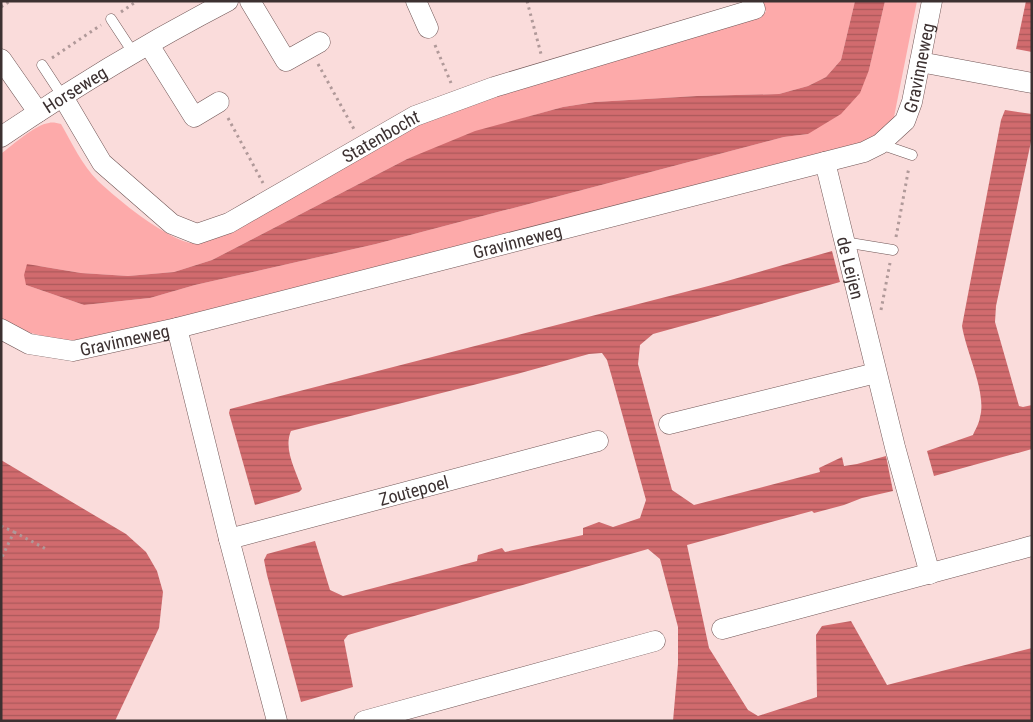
<svg xmlns="http://www.w3.org/2000/svg" width="1033" height="722" font-family="'Roboto Condensed',sans-serif">
<defs>
<pattern id="water-rules" width="6" height="5" patternUnits="userSpaceOnUse" patternTransform="scale(1.25)"><rect width="6" height="5" fill="#d16b6e"/><path d="M0 2.5h6" fill="none" stroke="#ab595b"/></pattern>
</defs>
<rect width="100%" height="100%" fill="#fadcdb"/>
<!-- green -->
<path fill="#fdaaaa" d="M763,1H855L841,60L826,77L808,86L779,94L697,96L595,102L563,107L527,117L407,159L212,260L174,272L128,276L81,273L39,266L26,285L84,305L150,298L195,285L376,244L784,137L808,134L869,70L885,1H917L893,122L870,141L151,326L71,343L27,332L1,319V154C11,146 36,124 49,123C52,122 57,123 61,124C72,143 82,165 98,181C118,200 164,237 190,243C197,244 206,240 212,239L440,113L766,12Z"/>
<!-- water -->
<g fill="url(#water-rules)">
<polygon points="855,1 885,1 869,70 860,93 841,114 808,134 784,137 376,244 195,285 150,298 84,305 26,285 24,275 27,264 81,273 128,276 174,272 212,260 407,159 475,131 563,107 595,102 697,96 779,94 808,86 826,77 841,60"/>
<polygon points="1026,1 1032,1 1032,52 1016,49"/>
<path d="M1005,110L1032,114V137L996,306L995,322L1019,406L1023,407L1032,405V449L934,476L927,451L973,435C975,430 979,424 980,417C987,393 966,352 962,326L1001,120Z"/>
<path d="M832,251L840,282L653,334L640,345L638,364L672,490L694,505L820,472L819,468L842,457L844,466L857,464L886,456L893,491L862,498L844,505L814,513L812,511L687,545L709,648L748,710L758,716L817,697L816,635L822,626L851,621L887,685L1032,648V721H673L678,664V627L660,559L648,549L348,635L344,640L353,687L301,702L267,575L264,560L267,554L315,541L330,590L343,596L477,561L478,555L502,548L505,552L583,535V528L599,522L613,527L640,518L646,500L613,381L607,360L602,353L589,354L517,374L291,431C283,449 296,471 302,489L299,492L255,505L229,413L230,409L720,283Z"/>
<polygon points="1,460 126,534 146,552 157,571 163,592 159,628 115,721 1,721"/>
</g>
<g fill="none" stroke-linecap="round" stroke-linejoin="round">
<!-- service casing -->
<g stroke="#705656" stroke-width="11">
<g id="service">
<polyline points="111,19 134,54"/>
<polyline points="42,65 63,97"/>
<polyline points="880,144 912,155"/>
<polyline points="844,242 893,250"/>
</g>
</g>
<!-- minor casing -->
<g stroke="#705656" stroke-width="21">
<g id="minor">
<polyline points="250,1 286,61 320,42"/>
<polyline points="416,1 428,28"/>
<polyline points="149,45 194,117 219,102"/>
<polyline points="1,59 38,112"/>
<polyline points="920,62 1032,83"/>
<path id="s1" d="M63,97L102,163L172,224L197,234L229,223L415,116L494,87L755,9L752,1"/>
<path id="s2" d="M1,137C73,88 151,41 228,1"/>
<path id="s3" d="M825,162L895,447L930,574"/>
<polyline points="177,328 229,539 277,721"/>
<path id="s4" d="M1,329L29,344L73,351L177,328L864,152L880,144L905,121L912,102L932,1"/>
<polyline points="669,424 876,373"/>
<path id="s5" d="M229,539L598,441"/>
<polyline points="722,629 1032,546"/>
<polyline points="364,721 655,641"/>
</g>
</g>
<!-- path -->
<g stroke="#b09999" stroke-width="3" stroke-dasharray="2.5 4" stroke-linecap="butt">
<polyline points="527,1 541,54"/>
<polyline points="1,7 10,1"/>
<polyline points="121,12 137,1"/>
<polyline points="435,45 451,83"/>
<polyline points="52,58 101,25"/>
<polyline points="318,64 355,131"/>
<polyline points="228,118 263,183"/>
<polyline points="896,237 909,167"/>
<polyline points="881,310 890,263"/>
<polyline points="1,526 14,532 1,559"/>
<polyline points="14,532 48,550"/>
</g>
<!-- service -->
<use href="#service" stroke="#fff" stroke-width="10"/>
<!-- minor -->
<use href="#minor" stroke="#fff" stroke-width="20"/>
</g>
<g text-anchor="middle" dominant-baseline="central" stroke-width="5" stroke-linejoin="round" paint-order="stroke">
<!-- street labels -->
<g font-size="18" fill="#3c3131" stroke="#fff">
<text stroke="none"><textPath href="#s4" startOffset="999">Gravinneweg</textPath></text>
<text stroke="none"><textPath href="#s2" startOffset="88">Horseweg</textPath></text>
<text stroke="none"><textPath href="#s1" startOffset="405">Statenbocht</textPath></text>
<text stroke="none"><textPath href="#s4" startOffset="534">Gravinneweg</textPath></text>
<text stroke="none"><textPath href="#s3" startOffset="109">de Leijen</textPath></text>
<text stroke="none"><textPath href="#s4" startOffset="129">Gravinneweg</textPath></text>
<text stroke="none"><textPath href="#s5" startOffset="191">Zoutepoel</textPath></text>
</g>
</g>
<!-- border -->
<rect width="1033" height="722" fill="none" stroke="#3c3131" stroke-width="5"/>
</svg>
